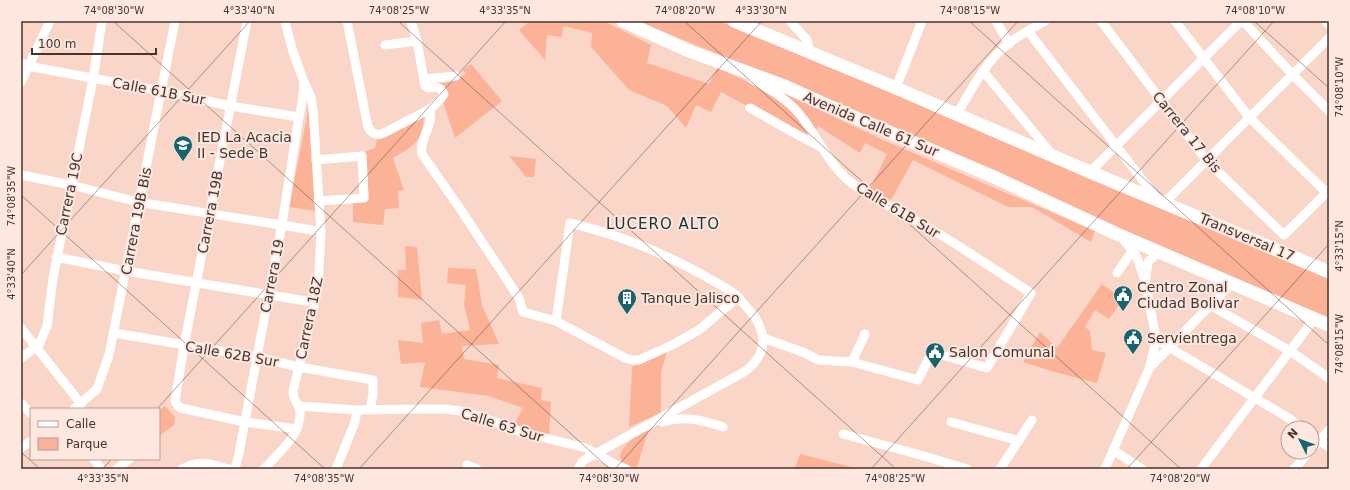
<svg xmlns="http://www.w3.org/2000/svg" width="1350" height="490" font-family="'DejaVu Sans',sans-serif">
<rect width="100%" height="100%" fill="#fad6c8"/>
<!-- green -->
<g fill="#fcb296">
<path d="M530,21H604L651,45L647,63L709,84L717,68C747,81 778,94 799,120C804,126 808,134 813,141L721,92L711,112L696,105L686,128L667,106L629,90L591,47L592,33L563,26L562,37L547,35L545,60L519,30Z"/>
<polygon points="637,21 719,21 858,78 1329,277 1329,318 1154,244 927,141 773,75 725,57"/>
<polygon points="471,64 502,101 455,138 437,84 451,82 466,74 463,70"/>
<polygon points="773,88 881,139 1095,231 1091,242 1032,207 1008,207 913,160 891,200 870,189 887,154 865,143 860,153 818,126 816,130"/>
<polygon points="308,98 316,211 289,207 307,117"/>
<path d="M424,115C423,141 414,146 393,158L404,190L398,191L399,208L385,209L383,225L353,222V202L369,200L366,151L375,148L377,139Z"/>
<polygon points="509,156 536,159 534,177 526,177"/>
<polygon points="405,246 417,247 422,300 398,297 398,270 406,270"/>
<polygon points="448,268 476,269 482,305 499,344 462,346 464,359 499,365 497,378 542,388 541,400 551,402 549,437 514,424 523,408 489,396 420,387 425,362 401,364 398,340 423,343 421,323 439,320 442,334 470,330 464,304 466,285 447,283"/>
<polygon points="1102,284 1123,299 1109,319 1095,310 1085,327 1090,331 1092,350 1106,353 1097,383 1055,372 1023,362 1040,332 1057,348"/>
<polygon points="668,348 661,372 661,413 629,427 632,367"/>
<polygon points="165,406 175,417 174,425 159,436 159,411"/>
<path d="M649,428L637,467C628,466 624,466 620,458C621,444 638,435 649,428Z"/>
<polygon points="800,454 859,469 793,469 796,465"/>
</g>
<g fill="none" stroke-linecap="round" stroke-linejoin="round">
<!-- minor -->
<g stroke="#fff" stroke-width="9">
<polyline points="247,21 184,346 175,401 178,406 181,408 245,422 297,429"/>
<path d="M347,21L368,127C372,134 377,136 384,133L430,109"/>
<path d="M411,21L417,41L425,86L428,88L435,87L441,89L444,94L440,100L430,109C434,126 419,138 422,154L461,210L519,298L523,312L556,321L625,358L632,360H639L672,345L699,330L738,297"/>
<polyline points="790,21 807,40 810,53"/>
<polyline points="996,21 1009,44"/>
<polyline points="1101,21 1206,160 1284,235 1329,190"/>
<polyline points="1175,21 1249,117 1329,195"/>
<polyline points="1243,21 1292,74 1329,111"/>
<polyline points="1326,21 1329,25"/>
<polyline points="1028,31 1157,199"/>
<polyline points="385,45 417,41"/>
<polyline points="21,63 28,66 161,91 230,106 299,117"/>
<polyline points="983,71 1051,153"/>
<polyline points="424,79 456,76"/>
<path d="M752,79C771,90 791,101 804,120C818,139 830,165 849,181C874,201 904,213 931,229C965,249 998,272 1031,293L987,368L932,352L918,380L852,362L818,360L803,352L763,338"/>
<polyline points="21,82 50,21"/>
<polyline points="896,88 922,21"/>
<polyline points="750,108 796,134 821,147"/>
<path d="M957,114C972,89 985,62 1008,44C1019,35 1033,28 1045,21"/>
<polyline points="316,160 362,156 364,198 318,201"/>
<polyline points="1090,172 1241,21"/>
<polyline points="21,175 71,185 138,202 312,230"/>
<polyline points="1164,203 1329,38"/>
<polyline points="56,257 126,271 306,301"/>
<polyline points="1117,273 1133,250"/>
<polyline points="1146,277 1148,262 1159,252"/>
<polyline points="1210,305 1290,351 1329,378"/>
<path d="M556,321L570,223C616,234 662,252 703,275C714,282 727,287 737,296C739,298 741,301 743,303C752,313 758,319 762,333C766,349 757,363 744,372L586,459L582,462L578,469"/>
<polyline points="21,328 81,404"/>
<polyline points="114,333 257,357 299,367 373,380 373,394 370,410"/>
<polyline points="1155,339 1287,417 1302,428"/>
<polyline points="21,358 39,345 47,326 53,278 93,79 102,21"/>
<polyline points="852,362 865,334"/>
<polyline points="1150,367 1232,283"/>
<polyline points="21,403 31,414"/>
<polyline points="299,406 357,410 423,409 446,409 460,411 479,416 521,432 586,448 616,465 626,469"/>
<polyline points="74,409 97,389 109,355 175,21"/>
<path d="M662,422C685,416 700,419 723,427"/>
<polyline points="951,422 1019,441"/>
<polyline points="843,434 924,456 967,469"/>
<polyline points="1312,435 1329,447"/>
<polyline points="21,448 31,441"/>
<polyline points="1312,449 1329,430"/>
<polyline points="1113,450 1142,469"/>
<polyline points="94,459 101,469"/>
<polyline points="467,465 477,469"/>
<polyline points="117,469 129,459"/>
<path d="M182,469C201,459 210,464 229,469"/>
<polyline points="235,469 239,453 282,224 299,117 302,103 304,84"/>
<path d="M264,469C278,453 302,435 300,411C299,402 293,402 293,391L318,289L321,232L313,110L311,97L304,82L293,52L285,21"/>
<polyline points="336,469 355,422 357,410"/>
<polyline points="1000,469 1032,420"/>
<polyline points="1105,469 1149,369 1155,345 1155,332 1145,281 1136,255 1122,238"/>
<polyline points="1201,469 1314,319"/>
<polyline points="1294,469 1309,452"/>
</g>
<!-- highway -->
<g stroke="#fff" stroke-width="13">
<polyline points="623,21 689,51 782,85 851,116 994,177 1117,234 1329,325"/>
<polyline points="734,21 896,88 1090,172 1329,272"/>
</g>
</g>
<!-- ticks -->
<path fill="none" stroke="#433530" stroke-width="1" stroke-opacity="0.45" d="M113,21L610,469M398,21L896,469M684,21L1181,469M969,21L1329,345M1254,21L1329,88M21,195L325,469M21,275L250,21M157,409L506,21M21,452L40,469M102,469L112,459M359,469L762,21M615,469L1018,21M871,469L1274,21M1127,469L1329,244"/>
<!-- icons -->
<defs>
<g id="school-pin" transform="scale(1)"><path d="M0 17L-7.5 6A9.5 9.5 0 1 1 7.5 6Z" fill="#17636e" stroke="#fde7df"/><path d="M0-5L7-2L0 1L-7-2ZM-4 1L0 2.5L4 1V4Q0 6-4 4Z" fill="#fff"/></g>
<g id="civic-pin" transform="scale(1)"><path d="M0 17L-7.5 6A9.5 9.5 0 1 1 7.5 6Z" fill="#17636e" stroke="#fde7df"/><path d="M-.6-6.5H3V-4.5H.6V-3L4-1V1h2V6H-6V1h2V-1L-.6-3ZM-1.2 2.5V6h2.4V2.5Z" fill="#fff"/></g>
<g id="building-pin" transform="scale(1)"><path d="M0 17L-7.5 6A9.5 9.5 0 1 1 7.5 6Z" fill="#17636e" stroke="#fde7df"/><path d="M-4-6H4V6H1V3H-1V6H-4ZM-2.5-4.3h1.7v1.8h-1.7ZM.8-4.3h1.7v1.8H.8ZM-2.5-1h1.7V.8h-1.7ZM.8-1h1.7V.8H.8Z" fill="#fff"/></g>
</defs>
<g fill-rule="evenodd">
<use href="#school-pin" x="183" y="145"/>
<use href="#civic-pin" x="1123" y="295"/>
<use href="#building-pin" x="627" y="298"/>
<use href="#civic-pin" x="1133" y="338"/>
<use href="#civic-pin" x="935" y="352"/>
</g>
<g text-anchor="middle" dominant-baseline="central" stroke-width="4" stroke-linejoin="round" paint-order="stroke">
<!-- street labels -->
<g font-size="14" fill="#433530" stroke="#fde7df">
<text transform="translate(159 91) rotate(11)">Calle 61B Sur</text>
<text transform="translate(871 124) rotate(23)">Avenida Calle 61 Sur</text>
<text transform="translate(1187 132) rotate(51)">Carrera 17 Bis</text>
<text transform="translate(69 194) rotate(-78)">Carrera 19C</text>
<text transform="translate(898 210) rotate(31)">Calle 61B Sur</text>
<text transform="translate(210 212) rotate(-79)">Carrera 19B</text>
<text transform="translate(136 221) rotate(-79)">Carrera 19B Bis</text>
<text transform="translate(1247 237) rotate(23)">Transversal 17</text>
<text transform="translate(272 276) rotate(-79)">Carrera 19</text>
<text transform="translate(309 318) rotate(-78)">Carrera 18Z</text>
<text transform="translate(232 354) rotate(10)">Calle 62B Sur</text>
<text transform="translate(502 425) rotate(17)">Calle 63 Sur</text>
</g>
<!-- poi labels -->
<g font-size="14" fill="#433530" stroke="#fde7df" text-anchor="start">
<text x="197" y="137">IED La Acacia<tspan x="197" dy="16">II - Sede B</tspan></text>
<text x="1137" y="287">Centro Zonal<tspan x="1137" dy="16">Ciudad Bolivar</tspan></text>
<text x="641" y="298">Tanque Jalisco</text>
<text x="1147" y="338">Servientrega</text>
<text x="949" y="352">Salon Comunal</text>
</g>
<!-- neighbourhood labels -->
<g font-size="15" letter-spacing="1" fill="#15363c" stroke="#fde7df">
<text x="663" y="224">LUCERO ALTO</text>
</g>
</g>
<!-- border -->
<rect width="1350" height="490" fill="none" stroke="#fde7df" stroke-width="44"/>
<!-- legend -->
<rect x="30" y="408" width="130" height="52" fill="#fde7df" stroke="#b3a099"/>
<rect x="38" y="421" width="20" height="6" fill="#ffffff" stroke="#b3a099"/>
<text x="66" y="428" font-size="12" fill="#433530">Calle</text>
<rect x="38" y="438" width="20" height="12" fill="#fcb296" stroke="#b3a099"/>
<text x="66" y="448" font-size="12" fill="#433530">Parque</text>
<!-- north arrow -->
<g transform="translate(1300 440) rotate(312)"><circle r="19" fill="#fde7df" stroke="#b3a099"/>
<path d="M0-3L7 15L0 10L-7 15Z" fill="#17636e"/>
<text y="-6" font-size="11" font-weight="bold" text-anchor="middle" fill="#433530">N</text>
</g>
<!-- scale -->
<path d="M32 48v6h124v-6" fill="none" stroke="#433530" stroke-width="2"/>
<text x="38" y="48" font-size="12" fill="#433530" stroke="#fde7df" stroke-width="3" paint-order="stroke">100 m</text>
<rect x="22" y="22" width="1306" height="446" fill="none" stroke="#433530" stroke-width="1.5"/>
<g font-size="10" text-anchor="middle" fill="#433530">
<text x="114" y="14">74°08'30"W</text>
<text x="249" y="14">4°33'40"N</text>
<text x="399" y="14">74°08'25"W</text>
<text x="505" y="14">4°33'35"N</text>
<text x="685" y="14">74°08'20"W</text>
<text x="761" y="14">4°33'30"N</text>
<text x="970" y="14">74°08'15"W</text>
<text x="1255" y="14">74°08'10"W</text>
<text transform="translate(1339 87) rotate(-90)" y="4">74°08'10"W</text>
<text transform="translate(11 196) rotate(-90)" y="4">74°08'35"W</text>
<text transform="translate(1339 246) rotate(-90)" y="4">4°33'15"N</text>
<text transform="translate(11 274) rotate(-90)" y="4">4°33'40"N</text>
<text transform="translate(1339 344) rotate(-90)" y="4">74°08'15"W</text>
<text x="103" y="482">4°33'35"N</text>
<text x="324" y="482">74°08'35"W</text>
<text x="609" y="482">74°08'30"W</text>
<text x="895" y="482">74°08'25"W</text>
<text x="1180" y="482">74°08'20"W</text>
</g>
</svg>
